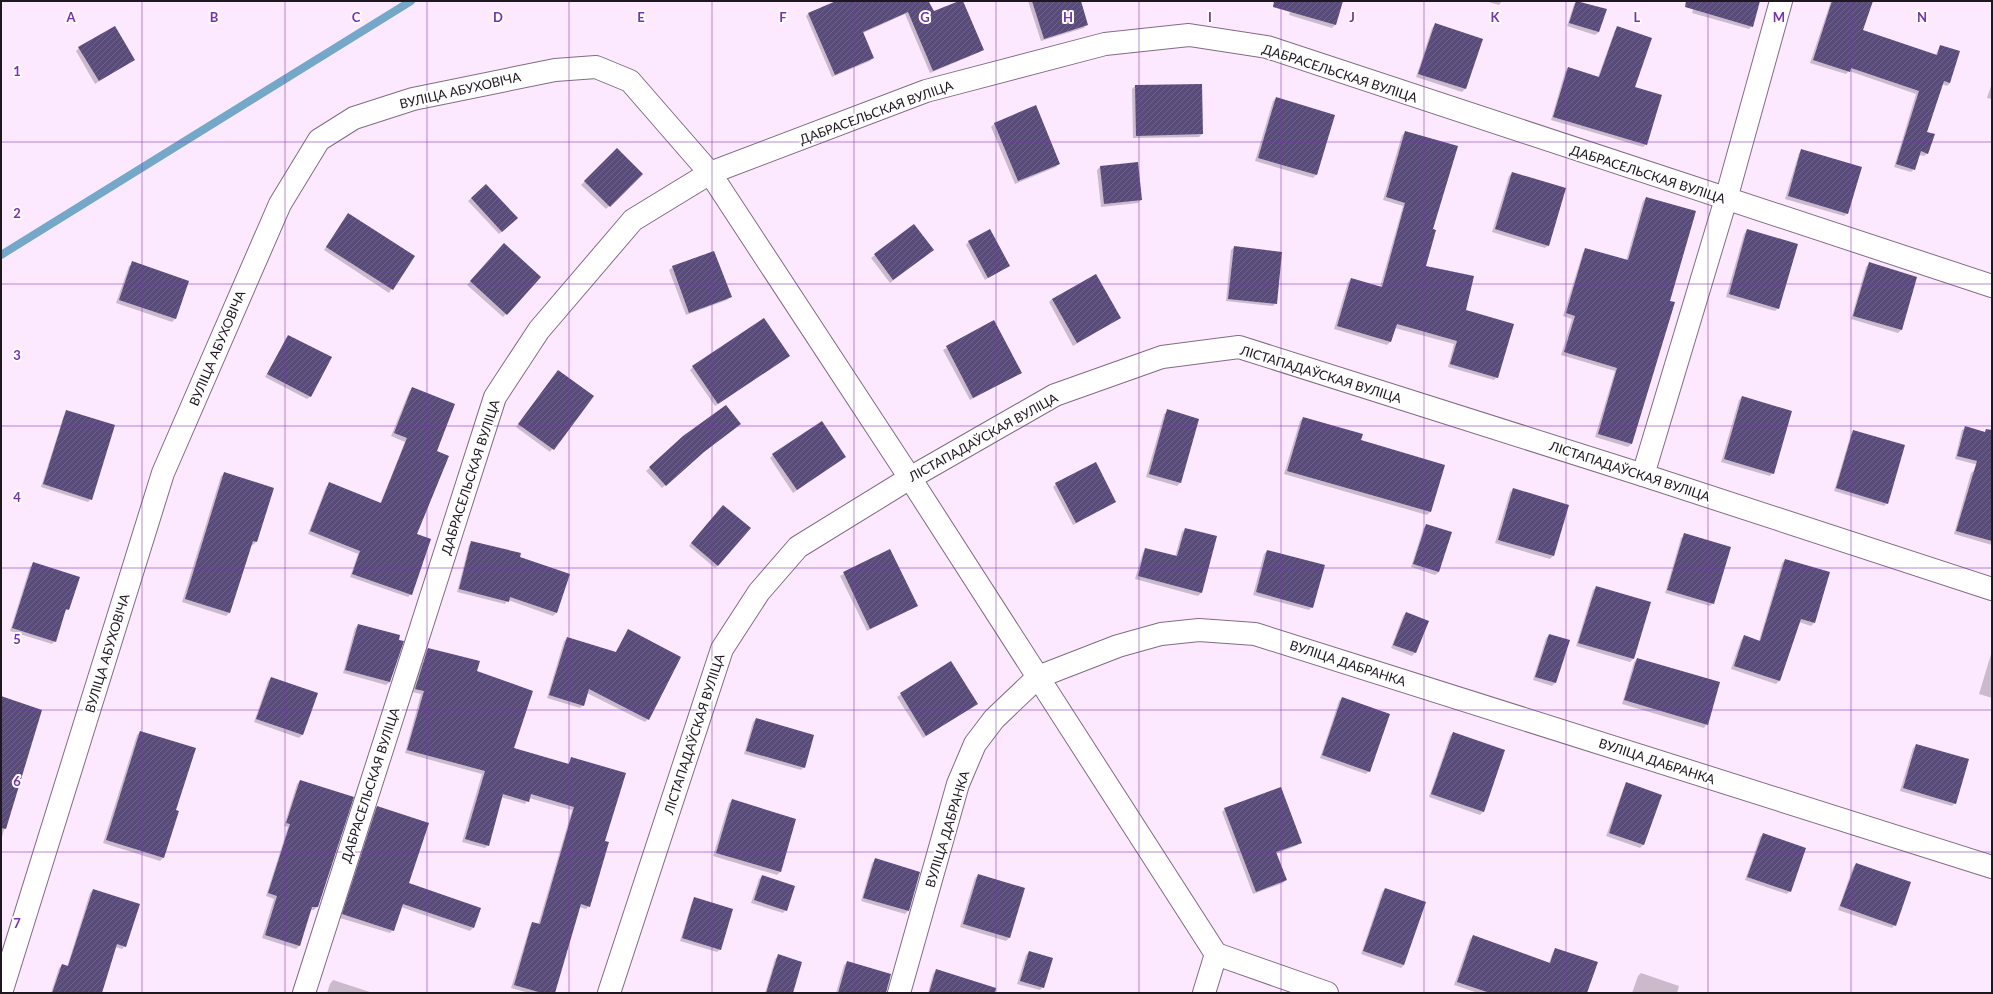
<svg xmlns="http://www.w3.org/2000/svg" width="1993" height="994" font-family="Lato,sans-serif">
<defs>
<pattern id="building-hatch" width="6" height="6" patternUnits="userSpaceOnUse"><rect width="6" height="6" fill="#594c7a"/><path d="M-1 1l2-2M0 6l6-6M5 7l2-2" fill="none" stroke="#6d6287"/></pattern>
</defs>
<rect width="100%" height="100%" fill="#fde9ff"/>
<!-- shadow -->
<g fill="#0003">
<polygon points="839,1 928,1 933,13 962,1 983,49 980,52 930,73 905,14 863,33 873,58 870,61 832,77 806,16 809,13"/>
<polygon points="1028,1 1080,1 1087,24 1084,28 1041,41"/>
<polygon points="1293,1 1342,1 1335,25 1332,28 1289,15"/>
<polygon points="1485,1 1502,1 1499,5"/>
<polygon points="1577,1 1606,10 1599,32 1595,35 1567,26 1574,4"/>
<polygon points="1696,1 1759,1 1752,26 1749,29 1692,13"/>
<polygon points="1831,1 1867,1 1862,31 1935,56 1940,46 1950,83 1947,86 1942,84 1926,133 1928,153 1924,156 1919,155 1914,169 1911,172 1894,167 1916,94 1849,71 1846,74 1810,63"/>
<polygon points="1435,25 1481,40 1465,89 1462,92 1416,77 1432,28"/>
<polygon points="1618,27 1646,144 1643,147 1551,120 1565,72 1568,68 1598,77 1615,30"/>
<polygon points="79,48 134,59 95,84 76,51"/>
<polygon points="1992,83 1992,99 1987,98"/>
<polygon points="1135,86 1202,134 1199,137 1133,138 1132,89"/>
<polygon points="1276,98 1334,116 1316,175 1313,178 1255,161 1273,101"/>
<polygon points="1036,107 1059,163 1056,167 1015,184 991,127 994,124"/>
<polygon points="1406,132 1432,230 1425,267 1465,311 1497,377 1494,380 1448,367 1454,344 1395,328 1390,342 1387,345 1334,329 1348,282 1351,279 1380,287 1403,206 1383,200 1402,135"/>
<polygon points="617,150 641,174 606,209 581,185"/>
<polygon points="1802,150 1848,213 1844,216 1785,199 1799,153"/>
<polygon points="1100,167 1141,200 1138,203 1101,207 1097,170"/>
<polygon points="1512,173 1549,245 1545,248 1492,232 1509,176"/>
<polygon points="486,185 514,221 499,234 468,201"/>
<polygon points="1646,198 1669,301 1674,303 1631,444 1628,447 1595,437 1615,371 1561,355 1572,319 1563,316 1583,252 1586,249 1626,261 1643,201"/>
<polygon points="348,214 413,257 389,293 324,250"/>
<polygon points="914,226 929,253 890,283 871,258"/>
<polygon points="1747,230 1778,308 1775,311 1726,297 1744,234"/>
<polygon points="969,241 1008,266 985,280 966,245"/>
<polygon points="1234,247 1276,303 1273,306 1226,301 1231,250"/>
<polygon points="501,248 506,314 503,317 467,285"/>
<polygon points="133,263 188,282 175,319 172,322 116,303 129,266"/>
<polygon points="1869,264 1916,278 1901,330 1898,333 1851,319 1866,267"/>
<polygon points="673,267 730,297 727,300 686,315 669,270"/>
<polygon points="1052,299 1120,318 1073,346 1049,302"/>
<polygon points="994,322 1021,373 970,400 943,350"/>
<polygon points="288,336 311,396 307,399 265,377"/>
<polygon points="785,359 715,406 690,370 693,367"/>
<polygon points="555,374 592,397 550,452 516,427"/>
<polygon points="412,388 436,451 415,535 411,594 408,597 350,577 358,554 308,534 326,487 329,484 380,504 405,442 391,436 409,392"/>
<polygon points="1742,397 1773,473 1770,476 1721,462 1739,400"/>
<polygon points="1168,411 1198,420 1180,483 1177,486 1146,477 1164,414"/>
<polygon points="67,412 91,499 88,502 41,487 64,415"/>
<polygon points="1303,418 1360,441 1430,512 1427,515 1284,474 1300,421"/>
<polygon points="1966,427 1992,435 1992,454 1986,467 1955,459 1962,430"/>
<polygon points="1854,431 1887,503 1884,506 1834,491 1851,434"/>
<polygon points="684,437 700,455 662,488 646,471"/>
<polygon points="773,455 845,457 793,493 770,458"/>
<polygon points="1975,470 1992,475 1992,545 1954,534 1971,473"/>
<polygon points="225,473 256,542 253,545 251,544 229,613 226,616 182,602 221,476"/>
<polygon points="1056,484 1115,502 1073,525 1053,487"/>
<polygon points="1513,489 1553,556 1550,559 1495,543 1510,492"/>
<polygon points="720,509 718,565 715,568 689,546"/>
<polygon points="1426,526 1450,533 1439,572 1435,575 1411,567 1423,529"/>
<polygon points="1185,529 1216,537 1201,593 1198,596 1135,579 1143,552 1146,549 1175,557 1182,532"/>
<polygon points="1684,535 1713,603 1710,606 1665,593 1681,538"/>
<polygon points="472,542 519,558 556,613 553,616 508,600 505,604 457,592 469,545"/>
<polygon points="890,550 917,606 867,631 840,576"/>
<polygon points="1267,551 1312,607 1309,610 1253,595 1264,554"/>
<polygon points="1785,560 1814,623 1811,626 1799,622 1780,680 1776,684 1731,669 1741,640 1744,636 1759,641 1782,563"/>
<polygon points="33,564 68,609 64,612 55,641 52,644 10,631 30,567"/>
<polygon points="1596,587 1650,603 1633,659 1630,662 1576,646 1593,590"/>
<polygon points="1406,613 1427,621 1415,653 1412,656 1391,648 1403,616"/>
<polygon points="358,625 390,682 386,685 343,673 355,628"/>
<polygon points="628,631 648,719 645,722 587,693 583,705 580,708 547,698 564,641 567,638 615,653"/>
<polygon points="1549,635 1569,641 1555,683 1552,686 1533,680 1546,638"/>
<polygon points="428,649 476,672 512,749 567,765 572,758 604,842 589,906 586,909 579,907 553,993 529,993 511,988 530,926 533,923 538,925 572,810 529,798 525,804 501,797 488,845 485,848 462,842 482,774 405,753 421,694 412,692 425,652"/>
<polygon points="1992,651 1992,698 1979,694"/>
<polygon points="1637,659 1707,724 1704,728 1622,704 1634,662"/>
<polygon points="951,662 976,704 923,738 897,697"/>
<polygon points="271,678 317,694 302,735 299,738 254,722 268,681"/>
<polygon points="1,697 41,710 1,840"/>
<polygon points="1342,698 1369,771 1366,774 1320,758 1339,701"/>
<polygon points="756,719 804,767 801,770 744,754 753,722"/>
<polygon points="140,732 174,811 178,812 163,858 160,861 103,843 137,735"/>
<polygon points="1453,733 1504,751 1483,812 1480,815 1429,797 1450,736"/>
<polygon points="1916,745 1955,803 1952,806 1900,791 1913,748"/>
<polygon points="300,781 318,906 314,910 310,910 299,946 296,949 262,938 274,899 266,896 288,827 284,826 297,784"/>
<polygon points="1627,784 1660,795 1643,845 1640,848 1606,836 1624,787"/>
<polygon points="732,800 795,819 780,872 777,875 713,856 729,803"/>
<polygon points="377,807 408,884 473,928 470,931 401,907 393,930 390,933 340,918 374,810"/>
<polygon points="1225,809 1301,842 1298,845 1276,854 1286,880 1283,883 1253,894 1222,812"/>
<polygon points="1763,834 1790,891 1787,894 1745,880 1760,837"/>
<polygon points="875,860 919,872 908,911 905,914 861,901 872,863"/>
<polygon points="1856,864 1895,925 1892,928 1838,910 1853,867"/>
<polygon points="978,875 1009,938 1006,941 960,927 975,878"/>
<polygon points="762,876 786,910 783,913 751,903 759,879"/>
<polygon points="1385,889 1404,965 1401,968 1361,954 1382,892"/>
<polygon points="93,890 125,946 122,949 115,947 100,993 51,993 59,968 62,965 67,967 90,893"/>
<polygon points="695,899 721,949 717,952 680,941 692,902"/>
<polygon points="1473,936 1549,963 1553,952 1556,949 1586,993 1478,993 1454,985 1470,939"/>
<polygon points="1029,952 1043,987 1040,990 1017,984 1026,955"/>
<polygon points="778,956 791,993 765,993 775,959"/>
<polygon points="848,962 885,993 836,993 844,965"/>
<polygon points="936,970 970,993 928,993 933,974"/>
<polygon points="1641,973 1679,986 1677,993 1632,993 1638,976"/>
<polygon points="333,980 373,993 327,993 330,984"/>
</g>
<g fill="none" stroke-linecap="round" stroke-linejoin="round">
<!-- stream -->
<polyline stroke="#73a8c9" stroke-width="8" points="1,255 411,1"/>
</g>
<!-- building -->
<g fill="url(#building-hatch)">
<polygon points="836,1 931,1 929,2 934,11 959,1 963,1 984,50 933,71 908,12 863,32 874,58 835,75 808,13"/>
<polygon points="1032,1 1081,1 1088,25 1044,39"/>
<polygon points="1274,1 1343,1 1336,25 1273,7"/>
<polygon points="1576,1 1607,9 1599,32 1569,23"/>
<polygon points="1686,1 1760,1 1753,27 1685,7"/>
<polygon points="1832,1 1873,1 1863,30 1937,55 1940,45 1960,51 1950,83 1944,81 1927,132 1935,134 1928,154 1921,151 1915,170 1896,164 1919,91 1851,68 1850,72 1813,60"/>
<polygon points="1435,23 1483,39 1466,89 1418,74"/>
<polygon points="115,26 135,60 99,81 78,47"/>
<polygon points="1617,26 1652,38 1635,87 1662,95 1647,145 1553,117 1568,67 1599,77"/>
<polygon points="1202,84 1203,134 1136,136 1135,85"/>
<polygon points="1276,97 1335,115 1317,175 1258,158"/>
<polygon points="1036,105 1060,164 1018,181 994,123"/>
<polygon points="1405,131 1458,146 1433,229 1436,230 1426,266 1474,276 1466,310 1514,324 1498,378 1450,364 1457,341 1397,324 1391,342 1337,326 1351,278 1382,287 1405,203 1386,197"/>
<polygon points="617,148 643,174 610,207 584,181"/>
<polygon points="1801,149 1862,167 1848,214 1788,196"/>
<polygon points="1138,162 1142,200 1104,204 1100,166"/>
<polygon points="1512,172 1566,188 1549,246 1495,229"/>
<polygon points="486,184 518,218 502,232 471,198"/>
<polygon points="1646,197 1696,211 1670,301 1675,302 1632,444 1598,434 1617,368 1564,352 1575,316 1566,313 1585,248 1628,260"/>
<polygon points="348,213 415,256 393,290 326,247"/>
<polygon points="914,224 934,250 893,280 874,254"/>
<polygon points="990,229 1010,266 988,278 968,241"/>
<polygon points="1747,229 1798,244 1779,309 1729,294"/>
<polygon points="504,243 541,277 507,315 470,281"/>
<polygon points="1234,246 1282,252 1277,304 1228,299"/>
<polygon points="714,251 732,297 689,313 672,266"/>
<polygon points="132,261 189,281 176,319 119,300"/>
<polygon points="1869,262 1917,277 1902,330 1853,316"/>
<polygon points="1096,274 1121,318 1077,343 1052,299"/>
<polygon points="764,318 790,356 718,404 692,366"/>
<polygon points="994,320 1022,373 973,398 946,346"/>
<polygon points="288,335 332,357 311,397 267,374"/>
<polygon points="558,370 594,396 554,450 518,424"/>
<polygon points="412,387 455,404 437,451 449,456 417,534 431,539 412,595 352,574 360,551 310,531 329,482 381,503 407,438 394,433"/>
<polygon points="1742,396 1792,411 1774,474 1724,459"/>
<polygon points="726,405 741,424 704,452 666,486 649,467 683,436"/>
<polygon points="1167,409 1199,419 1181,483 1149,474"/>
<polygon points="66,410 115,425 92,500 43,484"/>
<polygon points="1303,417 1363,434 1361,440 1445,465 1431,512 1287,471"/>
<polygon points="822,421 846,457 797,490 772,454"/>
<polygon points="1965,426 1985,432 1986,429 1992,430 1992,541 1956,531 1977,461 1957,456"/>
<polygon points="1853,430 1905,445 1888,504 1836,488"/>
<polygon points="1096,462 1116,502 1076,523 1055,483"/>
<polygon points="224,472 274,488 257,542 253,541 230,613 185,599"/>
<polygon points="1513,488 1569,505 1554,556 1498,540"/>
<polygon points="723,505 751,528 718,566 691,543"/>
<polygon points="1426,524 1452,532 1439,572 1413,564"/>
<polygon points="1185,528 1217,536 1202,593 1138,576 1145,548 1177,556"/>
<polygon points="1684,533 1731,547 1714,604 1667,590"/>
<polygon points="471,541 521,553 520,557 570,574 557,613 510,597 509,602 459,589"/>
<polygon points="890,549 918,606 870,629 843,572"/>
<polygon points="1267,550 1325,565 1313,608 1256,592"/>
<polygon points="1785,559 1830,572 1815,623 1801,619 1780,681 1734,666 1744,635 1760,641"/>
<polygon points="33,562 80,577 69,610 66,609 56,642 12,628"/>
<polygon points="1596,586 1651,602 1634,659 1578,643"/>
<polygon points="1406,612 1429,621 1416,653 1393,645"/>
<polygon points="358,624 400,635 399,640 404,641 390,682 345,670"/>
<polygon points="628,629 681,657 649,720 589,689 584,706 549,695 567,637 616,652"/>
<polygon points="1549,634 1570,640 1556,683 1535,677"/>
<polygon points="428,648 480,661 477,671 533,691 514,748 569,764 571,757 626,773 605,841 609,842 590,907 581,904 555,993 542,993 514,985 532,922 540,924 574,807 531,794 529,802 503,794 489,846 465,839 485,771 407,750 424,691 415,689"/>
<polygon points="1637,658 1720,682 1708,725 1624,700"/>
<polygon points="951,661 978,704 926,736 900,693"/>
<polygon points="271,677 318,693 303,735 256,719"/>
<polygon points="1,696 42,710 6,829 1,828"/>
<polygon points="1342,697 1390,714 1370,772 1322,755"/>
<polygon points="756,718 814,735 805,768 746,751"/>
<polygon points="140,731 196,748 176,810 179,811 164,858 106,840"/>
<polygon points="1453,732 1505,750 1484,812 1431,794"/>
<polygon points="1916,744 1969,759 1956,804 1903,788"/>
<polygon points="300,780 354,797 318,907 312,907 300,946 265,935 277,896 268,893 290,824 286,823"/>
<polygon points="1626,782 1662,795 1644,845 1609,833"/>
<polygon points="1281,787 1302,843 1276,852 1287,880 1256,892 1224,808"/>
<polygon points="732,799 796,819 781,872 716,853"/>
<polygon points="377,806 429,823 409,883 481,908 474,928 403,904 394,931 342,914"/>
<polygon points="1763,833 1806,848 1791,892 1747,877"/>
<polygon points="875,858 920,872 909,911 863,898"/>
<polygon points="1856,863 1911,882 1896,926 1840,906"/>
<polygon points="978,874 1025,888 1010,938 963,924"/>
<polygon points="762,875 795,886 787,911 754,900"/>
<polygon points="1385,888 1426,902 1404,965 1363,951"/>
<polygon points="93,889 140,904 126,947 117,944 102,993 52,993 62,964 68,966"/>
<polygon points="694,897 733,909 721,950 682,938"/>
<polygon points="1473,935 1550,963 1555,948 1598,962 1587,993 1490,993 1457,982"/>
<polygon points="1029,951 1053,958 1044,988 1020,981"/>
<polygon points="778,954 802,962 793,993 766,993"/>
<polygon points="847,961 891,974 886,993 838,993"/>
<polygon points="936,969 996,988 995,993 929,993"/>
</g>
<g fill="none" stroke-linecap="round" stroke-linejoin="round">
<!-- minor casing -->
<g stroke="#826c84" stroke-width="24">
<g id="minor">
<polyline points="1643,475 1726,199 1781,1"/>
<polyline points="1,993 163,473 280,204 319,140 354,118 413,99 555,70 596,67 630,81 710,173 910,478 1216,954"/>
<polyline points="304,993 495,397 539,330 633,220 710,173 926,91 1105,44 1189,35 1267,47 1992,286"/>
<polyline points="609,993 722,649 759,592 798,547 910,478 1055,395 1162,357 1239,347 1643,475 1992,589"/>
<polyline points="899,993 958,784 975,744 994,719 1038,677 1118,646 1161,634 1199,630 1255,634 1992,867"/>
<polyline points="1204,993 1216,954 1327,993"/>
</g>
</g>
<!-- minor -->
<use href="#minor" stroke="#fff" stroke-width="22"/>
</g>
<!-- grid -->
<path fill="none" stroke="#7b2cbf" stroke-width="1" stroke-opacity="0.55" d="M142,1V993M285,1V993M427,1V993M569,1V993M712,1V993M854,1V993M996,1V993M1139,1V993M1281,1V993M1424,1V993M1566,1V993M1708,1V993M1851,1V993M1,142H1992M1,284H1992M1,426H1992M1,568H1992M1,710H1992M1,852H1992"/>
<g text-anchor="middle" dominant-baseline="central" stroke-width="4" stroke-linejoin="round" paint-order="stroke">
<!-- street labels -->
<g font-size="13" fill="#1f1720" stroke="#fefefe">
<text transform="translate(1340 73) rotate(18)">ДАБРАСЕЛЬСКАЯ ВУЛІЦА</text>
<text transform="translate(460 90) rotate(-13)">ВУЛІЦА АБУХОВІЧА</text>
<text transform="translate(876 112) rotate(-20)">ДАБРАСЕЛЬСКАЯ ВУЛІЦА</text>
<text transform="translate(1648 174) rotate(18)">ДАБРАСЕЛЬСКАЯ ВУЛІЦА</text>
<text transform="translate(217 348) rotate(-67)">ВУЛІЦА АБУХОВІЧА</text>
<text transform="translate(1321 374) rotate(17)">ЛІСТАПАДАЎСКАЯ ВУЛІЦА</text>
<text transform="translate(983 437) rotate(-29)">ЛІСТАПАДАЎСКАЯ ВУЛІЦА</text>
<text transform="translate(1630 471) rotate(18)">ЛІСТАПАДАЎСКАЯ ВУЛІЦА</text>
<text transform="translate(470 477) rotate(-72)">ДАБРАСЕЛЬСКАЯ ВУЛІЦА</text>
<text transform="translate(107 653) rotate(-73)">ВУЛІЦА АБУХОВІЧА</text>
<text transform="translate(1348 663) rotate(18)">ВУЛІЦА ДАБРАНКА</text>
<text transform="translate(694 734) rotate(-72)">ЛІСТАПАДАЎСКАЯ ВУЛІЦА</text>
<text transform="translate(1657 761) rotate(18)">ВУЛІЦА ДАБРАНКА</text>
<text transform="translate(370 785) rotate(-72)">ДАБРАСЕЛЬСКАЯ ВУЛІЦА</text>
<text transform="translate(947 829) rotate(-73)">ВУЛІЦА ДАБРАНКА</text>
</g>
</g>
<g font-size="13" text-anchor="middle" font-weight="bold" fill="#7b2cbf" stroke="#fefefe" stroke-width="4" stroke-linejoin="round" paint-order="stroke">
<text x="71" y="22">A</text>
<text x="214" y="22">B</text>
<text x="356" y="22">C</text>
<text x="498" y="22">D</text>
<text x="641" y="22">E</text>
<text x="783" y="22">F</text>
<text x="925" y="22">G</text>
<text x="1068" y="22">H</text>
<text x="1210" y="22">I</text>
<text x="1352" y="22">J</text>
<text x="1495" y="22">K</text>
<text x="1637" y="22">L</text>
<text x="1779" y="22">M</text>
<text x="1922" y="22">N</text>
<text x="17" y="76">1</text>
<text x="17" y="218">2</text>
<text x="17" y="360">3</text>
<text x="17" y="502">4</text>
<text x="17" y="644">5</text>
<text x="17" y="786">6</text>
<text x="17" y="928">7</text>
</g>
<!-- border -->
<rect width="1993" height="994" fill="none" stroke="#1f1720" stroke-width="4"/>
</svg>
